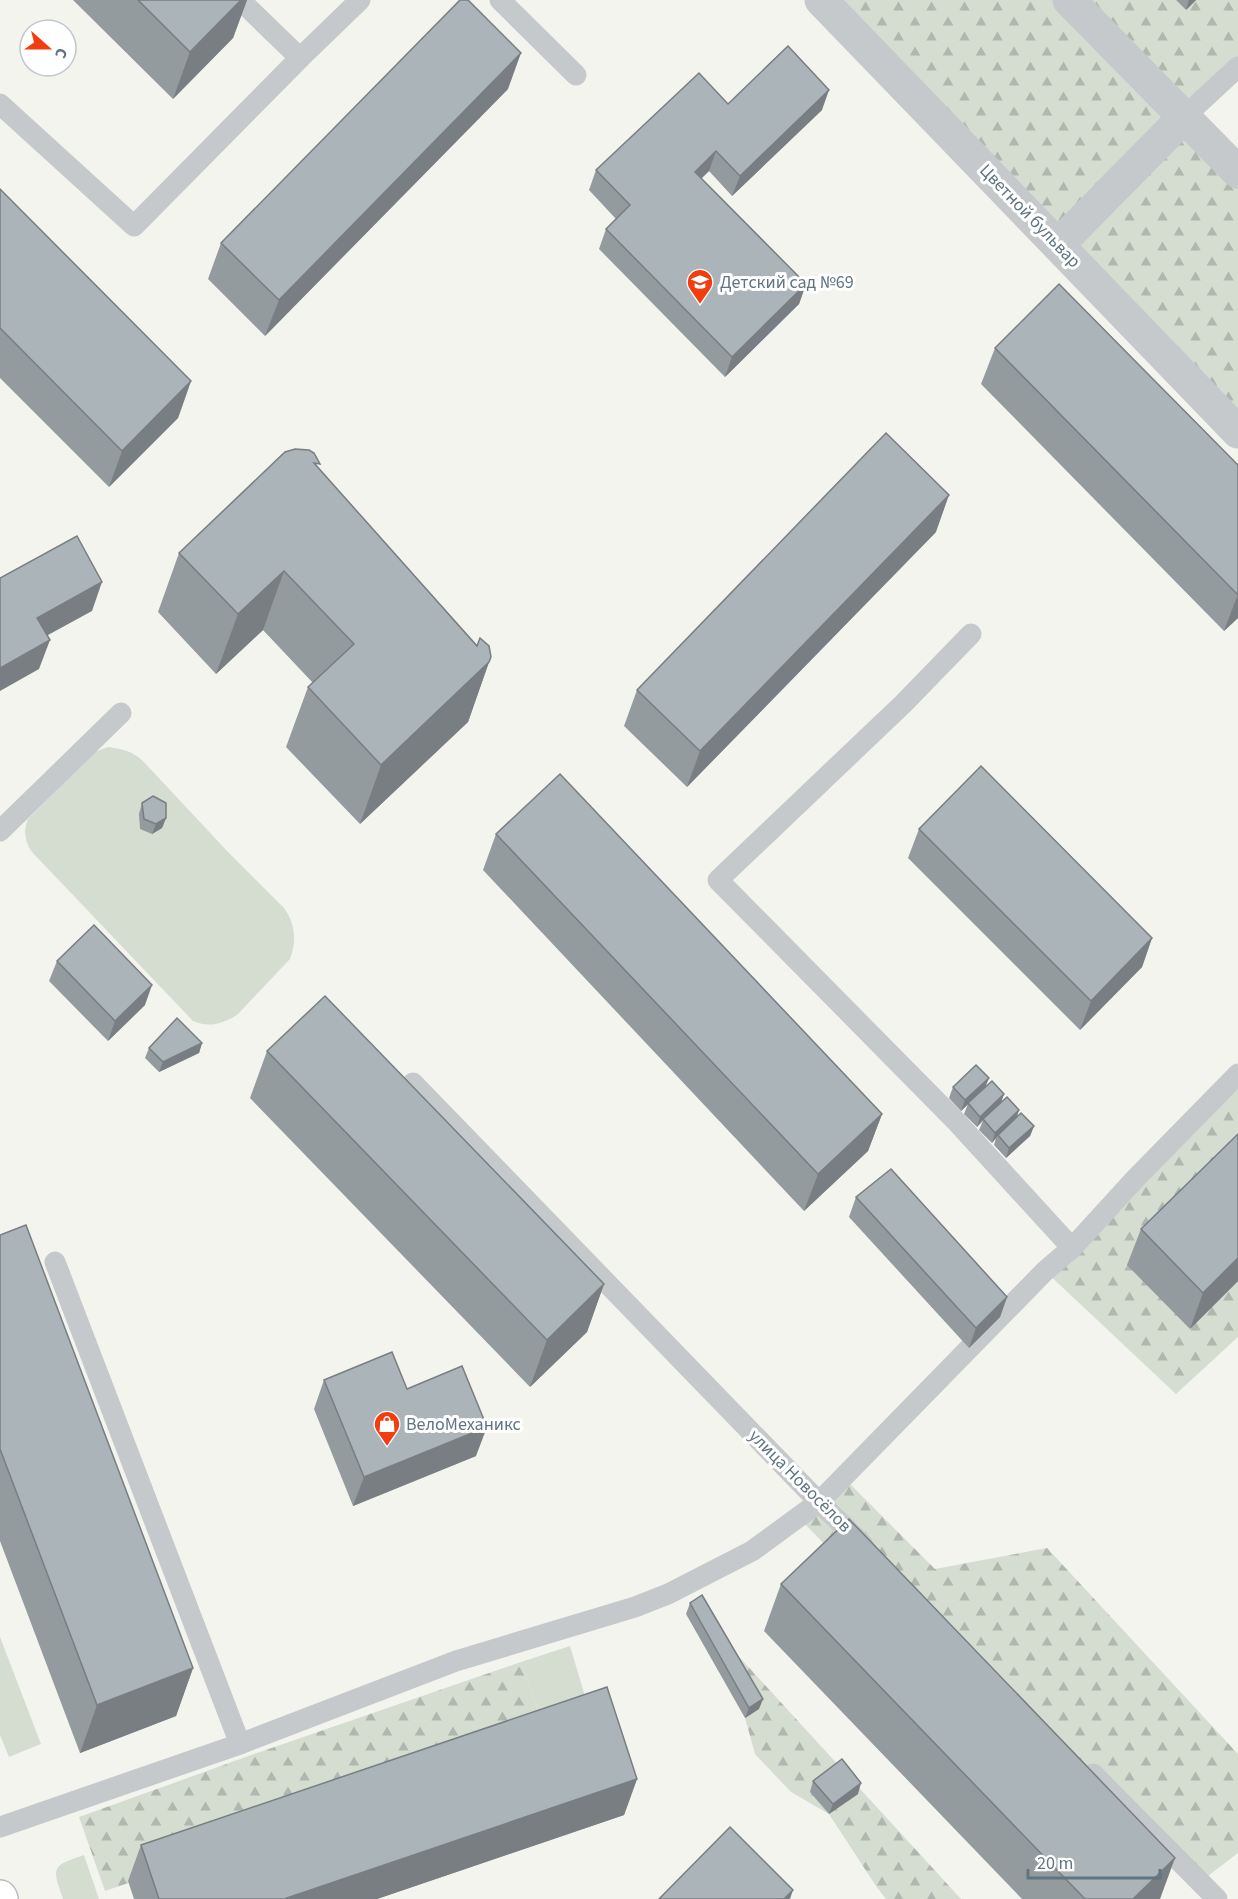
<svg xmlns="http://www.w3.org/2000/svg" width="1238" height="1899" font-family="'Source Sans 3',sans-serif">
<defs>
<pattern id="forest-firs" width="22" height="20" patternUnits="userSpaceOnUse" patternTransform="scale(1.5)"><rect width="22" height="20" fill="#d5dcd0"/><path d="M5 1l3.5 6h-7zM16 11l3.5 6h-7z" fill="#b0b7ae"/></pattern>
</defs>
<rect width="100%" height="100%" fill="#f4f4ef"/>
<!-- green -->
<g fill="#d5dcd0">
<path d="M108,747C123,749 132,751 143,761L227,851L284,908C295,923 297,941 290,959L237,1015C222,1024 209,1028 193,1021L31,851C25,840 23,831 28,819L95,752Z"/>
<polygon points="0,1637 41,1744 9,1757 0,1735"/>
<polygon points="570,1646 593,1723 548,1739 521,1662"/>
<path d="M84,1855L99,1899H63C52,1867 51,1866 84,1855Z"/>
</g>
<!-- forest -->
<g fill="url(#forest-firs)">
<polygon points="821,0 1176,0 1186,10 1196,0 1238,0 1238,67 1184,117 1238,172 1238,432"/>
<polygon points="1238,1074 1238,1337 1176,1394 1045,1271"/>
<polygon points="844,1478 935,1569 1047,1548 1238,1754 1238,1853 1200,1882 1149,1830 1128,1854 798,1517"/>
<polygon points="709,1624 961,1899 886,1899 876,1886 829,1814 791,1792 755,1754 745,1718 759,1709"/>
<polygon points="521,1662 548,1739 105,1891 79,1817 257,1753"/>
</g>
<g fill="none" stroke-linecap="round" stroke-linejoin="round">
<!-- secondary casing -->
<g stroke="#b5bbbf" stroke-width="36">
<polyline id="secondary" points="0,1897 1,1899"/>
</g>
<!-- lane -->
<g stroke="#c6c9cc" stroke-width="21">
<polyline points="500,0 576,75"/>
<polyline points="300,58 360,0"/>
<polyline points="0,104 134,226 300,58 240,0"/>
<polyline points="1184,117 1238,67"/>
<polyline points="971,634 903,704 718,880 954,1119 1072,1248"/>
<polyline points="0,831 121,713"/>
<polyline points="413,1083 819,1502 863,1545"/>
<polyline points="55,1262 240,1744"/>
<polyline points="1093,1774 1217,1899"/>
<polyline points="0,1827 240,1744 456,1661 635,1607 668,1594 752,1551 819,1502 1045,1271 1072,1248 1135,1179 1238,1074"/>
</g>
<!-- street -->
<g stroke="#c6c9cc" stroke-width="33">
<polyline points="821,0 1238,432"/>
<polyline points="1069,0 1238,172"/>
<polyline points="1058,245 1184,117"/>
</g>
<!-- secondary -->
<use href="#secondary" stroke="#fff" stroke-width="33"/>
</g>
<!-- wall -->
<g fill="#939b9e">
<polygon points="73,0 247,0 233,38 173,99"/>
<polygon points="1176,0 1196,0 1186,10"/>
<polygon points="508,89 265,336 208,279 221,243"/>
<polygon points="728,104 822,110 732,196 709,171 701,178 806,284 799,304 725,377 599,249 606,229 616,219 589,190 596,170"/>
<polygon points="0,189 191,381 178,418 109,487 0,378"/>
<polygon points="995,348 1238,465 1238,618 1224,631 981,384"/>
<polygon points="319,469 477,645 480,638 489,662 468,722 360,824 286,747 308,687 313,683 263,630 216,674 158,612 179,553"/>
<polygon points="936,532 687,787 624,726 637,690"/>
<polygon points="142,803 166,818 162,828 152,834 140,829 139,814"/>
<polygon points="919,829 1152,938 1142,967 1080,1030 908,858"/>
<polygon points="496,834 882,1114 868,1151 804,1211 483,870"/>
<polygon points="57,961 145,1005 108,1041 49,981"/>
<polygon points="202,1043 199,1053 159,1072 145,1058 149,1048"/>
<polygon points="267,1051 604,1284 587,1332 530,1387 250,1098"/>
<polygon points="986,1086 1004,1094 1001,1103 1019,1110 1017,1117 1034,1126 1030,1136 1006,1158 994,1145 996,1138 992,1143 979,1130 983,1121 977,1127 964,1114 968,1104 961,1111 949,1098 953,1087"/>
<polygon points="856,1197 1007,1297 1000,1317 969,1348 849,1217"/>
<polygon points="1141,1229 1238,1281 1190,1329 1127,1265"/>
<polygon points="0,1235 193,1668 176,1716 80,1753 0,1541"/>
<polygon points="324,1380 407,1389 476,1456 353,1506 314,1409"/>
<polygon points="781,1584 1160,1899 1022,1899 764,1631"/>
<polygon points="690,1603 759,1709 745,1718 686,1614"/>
<polygon points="637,1779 624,1815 377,1899 134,1899 128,1881 141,1845"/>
<polygon points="813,1781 858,1794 829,1814 810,1792"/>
</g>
<!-- shaded-wall -->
<g fill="#787e81">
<polygon points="241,0 247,0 233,38 173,99 190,52"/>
<polygon points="1189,0 1196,0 1186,10"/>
<polygon points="521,53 508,89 265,336 279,300"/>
<polygon points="829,90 822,110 732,196 740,176"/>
<polygon points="716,151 709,171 688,192 695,172"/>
<polygon points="806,284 799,304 725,377 732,357"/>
<polygon points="191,381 178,418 109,487 122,451"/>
<polygon points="949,495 936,532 687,787 700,751"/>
<polygon points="284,571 263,630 216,674 238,614"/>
<polygon points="102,582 92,611 26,647 37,618"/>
<polygon points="1238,594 1238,618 1224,631"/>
<polygon points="50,640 39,669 0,691 0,668"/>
<polygon points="489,662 468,722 360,824 381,765"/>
<polygon points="166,818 162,828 152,834 156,824"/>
<polygon points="1152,938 1142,967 1080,1030 1091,1001"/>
<polygon points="152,985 145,1005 108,1041 115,1021"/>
<polygon points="202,1043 199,1053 159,1072 163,1062"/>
<polygon points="989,1078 985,1088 961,1111 965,1100"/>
<polygon points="1004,1094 1000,1104 983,1119 977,1127 980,1117"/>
<polygon points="1019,1110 1015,1121 998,1135 996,1138 992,1143 995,1133"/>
<polygon points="882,1114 868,1151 804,1211 818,1174"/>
<polygon points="1034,1126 1030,1136 1006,1158 1009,1148"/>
<polygon points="1238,1258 1238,1281 1190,1329 1203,1293"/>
<polygon points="604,1284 587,1332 530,1387 547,1340"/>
<polygon points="1007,1297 1000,1317 969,1348 976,1328"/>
<polygon points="487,1427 476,1456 353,1506 364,1477"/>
<polygon points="193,1668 176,1716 80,1753 97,1705"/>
<polygon points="763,1699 759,1709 745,1718 749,1708"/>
<polygon points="637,1779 624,1815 377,1899 284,1899"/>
<polygon points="861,1783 858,1794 829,1814 833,1804"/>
<polygon points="1175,1858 1160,1899 1133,1899"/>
<polygon points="793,1890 790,1899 784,1899"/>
</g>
<!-- building -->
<g fill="#abb4b8" stroke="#787e81" stroke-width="1.5">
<polygon points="138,0 241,0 190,52"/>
<polygon points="460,0 468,0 521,53 279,300 221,243"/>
<polygon points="788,46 829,90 740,176 716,151 695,172 806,284 732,357 606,229 630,205 596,170 699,73 728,104"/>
<polygon points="0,189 191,381 122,451 0,328"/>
<polygon points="1059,284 1238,465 1238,595 995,348"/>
<polygon points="886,433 949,495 700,751 637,690"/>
<polygon points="295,449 309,450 314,453 320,464 314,463 477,646 480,638 489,646 491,657 489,662 381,765 308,687 354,644 284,571 238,614 179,553 285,452"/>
<polygon points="77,536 102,582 37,618 50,640 0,668 0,578"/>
<polygon points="981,766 1152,938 1091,1001 919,829"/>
<polygon points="560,774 882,1114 818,1174 496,834"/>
<polygon points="153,796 166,803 166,818 156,824 144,819 142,803"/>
<polygon points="94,925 152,985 115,1021 57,961"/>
<polygon points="325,996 604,1284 547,1340 267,1051"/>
<polygon points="177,1018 202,1043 163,1062 149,1048"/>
<polygon points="976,1065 989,1078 965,1100 953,1087"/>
<polygon points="992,1081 1004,1094 980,1117 968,1103"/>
<polygon points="1007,1097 1019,1110 995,1133 983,1119"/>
<polygon points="1021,1113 1034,1126 1009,1148 998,1135"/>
<polygon points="1238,1134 1238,1258 1203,1293 1141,1229"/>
<polygon points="891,1169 1007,1297 976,1328 856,1197"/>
<polygon points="26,1225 193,1668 97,1705 0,1449 0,1235"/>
<polygon points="392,1352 407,1389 462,1366 487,1427 364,1477 324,1380"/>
<polygon points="849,1519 1175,1858 1133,1899 1085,1899 781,1584"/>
<polygon points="702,1595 763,1699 749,1708 690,1603"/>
<polygon points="607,1687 637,1779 284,1899 159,1899 141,1845"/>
<polygon points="842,1759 861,1783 833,1804 813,1781"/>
<polygon points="730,1827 793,1890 784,1899 659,1899"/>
</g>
<!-- icons -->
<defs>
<g id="school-pin" transform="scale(1.35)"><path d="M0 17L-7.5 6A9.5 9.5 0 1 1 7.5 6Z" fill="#f23d11" stroke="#fff"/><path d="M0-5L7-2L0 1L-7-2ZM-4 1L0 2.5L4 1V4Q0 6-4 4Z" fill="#fff"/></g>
<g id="shop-pin" transform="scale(1.35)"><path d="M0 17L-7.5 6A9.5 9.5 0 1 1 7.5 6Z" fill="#f23d11" stroke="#fff"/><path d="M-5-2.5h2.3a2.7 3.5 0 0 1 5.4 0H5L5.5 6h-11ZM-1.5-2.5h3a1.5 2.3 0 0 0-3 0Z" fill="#fff"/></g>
</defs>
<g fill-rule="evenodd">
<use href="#school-pin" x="700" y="282"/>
<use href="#shop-pin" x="387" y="1424"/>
</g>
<g text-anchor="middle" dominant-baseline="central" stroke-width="6" stroke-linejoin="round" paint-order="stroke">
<!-- street labels -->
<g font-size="18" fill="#607583" stroke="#fff">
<text transform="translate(1030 216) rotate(46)">Цветной бульвар</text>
<text transform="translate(800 1481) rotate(45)">улица Новосёлов</text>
</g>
<!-- poi labels -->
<g font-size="18" fill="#607583" stroke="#fff" text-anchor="start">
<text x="720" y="282">Детский сад №69</text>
<text x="406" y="1424">ВелоМеханикс</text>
</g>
</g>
<!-- north arrow -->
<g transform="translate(48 48) rotate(111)"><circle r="28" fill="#ffffff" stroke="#bfc8cd" stroke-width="1.5"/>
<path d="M0-4.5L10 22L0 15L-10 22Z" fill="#f23d11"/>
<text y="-9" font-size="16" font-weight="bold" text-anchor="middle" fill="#607583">С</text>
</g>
<!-- scale -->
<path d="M1028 1869v9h132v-9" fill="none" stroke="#607583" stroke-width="3"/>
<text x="1037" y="1869" font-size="18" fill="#607583" stroke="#ffffff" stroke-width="4.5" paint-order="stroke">20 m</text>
</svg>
